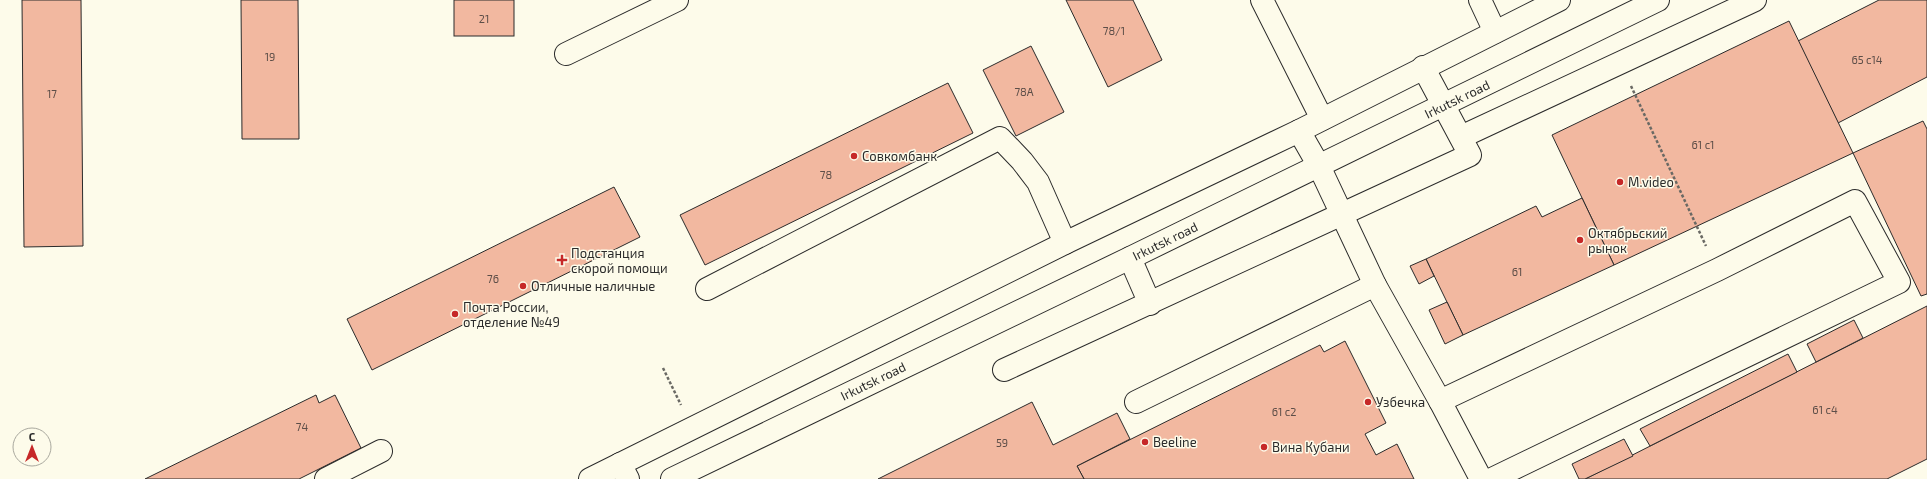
<svg xmlns="http://www.w3.org/2000/svg" width="1927" height="479" font-family="'Exo 2',sans-serif">
<rect width="100%" height="100%" fill="#fdfbea"/>
<!-- building -->
<g fill="#f2b8a0" stroke="#2b2b2b">
<polygon points="22,0 81,0 83,246 24,247"/>
<polygon points="241,0 298,0 299,139 242,139"/>
<rect x="454" y="0" width="60" height="36"/>
<polygon points="1066,0 1133,0 1162,60 1108,87"/>
<polygon points="1879,0 1927,0 1927,77 1838,123 1798,41"/>
<polygon points="1789,21 1853,153 1614,265 1552,135"/>
<polygon points="1031,46 1064,112 1016,136 983,70"/>
<polygon points="948,83 973,133 705,265 680,215"/>
<polygon points="1923,121 1927,129 1927,294 1921,296 1853,153"/>
<polygon points="614,187 640,237 372,370 347,319"/>
<polygon points="1582,198 1614,265 1463,335 1426,259 1536,206 1542,217"/>
<polygon points="1426,259 1434,276 1419,284 1410,266"/>
<polygon points="1447,302 1463,335 1445,344 1429,310"/>
<polygon points="1927,306 1927,459 1887,479 1585,479"/>
<polygon points="1854,320 1863,338 1816,362 1807,344"/>
<polygon points="1345,341 1386,423 1365,434 1376,455 1397,444 1414,479 1084,479 1077,466 1320,345 1324,352"/>
<polygon points="1788,354 1797,372 1650,446 1640,429"/>
<polygon points="316,395 319,403 335,395 361,448 299,479 145,479"/>
<polygon points="1032,402 1053,445 1117,413 1130,439 1077,466 1084,479 878,479"/>
<polygon points="1624,439 1633,456 1585,479 1579,479 1572,464"/>
</g>
<g fill="none" stroke-linecap="round" stroke-linejoin="round">
<!-- minor casing -->
<g stroke="#2b2b2b" stroke-width="24">
<g id="minor">
<polyline points="1262,0 1322,119"/>
<polyline points="1480,0 1495,32"/>
<polyline points="566,54 677,0"/>
<polyline points="1299,131 1319,166 1375,285 1440,401 1481,479"/>
<polyline points="1461,137 1755,0"/>
<polyline points="1130,258 1150,304"/>
<polyline points="707,289 1000,138 1022,161 1038,182 1065,243"/>
<polyline points="1004,370 1470,155 1423,67"/>
<polyline points="1440,401 1717,270 1855,201 1899,282 1492,479"/>
<polyline points="1136,402 1375,285"/>
<polyline points="620,464 628,479"/>
<polyline points="326,479 381,451"/>
</g>
</g>
<!-- major casing -->
<g stroke="#2b2b2b" stroke-width="24">
<g id="major">
<polyline points="590,479 1065,243 1299,131 1559,0"/>
<polyline points="672,479 1130,258 1658,0"/>
</g>
</g>
<!-- path -->
<g stroke="#6a6964" stroke-width="2.5" stroke-dasharray="3 2" stroke-linecap="butt">
<polyline points="1631,86 1706,246"/>
<polyline points="663,368 681,405"/>
</g>
<!-- minor -->
<use href="#minor" stroke="#fdfbea" stroke-width="22"/>
<!-- major -->
<use href="#major" stroke="#fdfbea" stroke-width="22"/>
</g>
<!-- markers -->
<g fill="#c62828" stroke="#fdfbea" stroke-width="1.5">
<circle cx="854" cy="156" r="4"/>
<circle cx="1620" cy="182" r="4"/>
<circle cx="1580" cy="240" r="4"/>
<path d="M560 254h4v4h4v4h-4v4h-4v-4h-4v-4h4z"/>
<circle cx="523" cy="286" r="4"/>
<circle cx="455" cy="314" r="4"/>
<circle cx="1368" cy="402" r="4"/>
<circle cx="1145" cy="442" r="4"/>
<circle cx="1264" cy="447" r="4"/>
</g>
<g text-anchor="middle" dominant-baseline="central" stroke-width="3" stroke-linejoin="round" paint-order="stroke">
<!-- number labels -->
<g font-size="11" fill="#5d4e48">
<text x="484" y="18">21</text>
<text x="1114" y="30">78/1</text>
<text x="270" y="56">19</text>
<text x="1867" y="59">65 с14</text>
<text x="1024" y="91">78А</text>
<text x="52" y="93">17</text>
<text x="1703" y="144">61 с1</text>
<text x="826" y="174">78</text>
<text x="1517" y="271">61</text>
<text x="493" y="278">76</text>
<text x="1825" y="409">61 с4</text>
<text x="1284" y="411">61 с2</text>
<text x="302" y="426">74</text>
<text x="1002" y="442">59</text>
</g>
<!-- street labels -->
<g font-size="13" fill="#2b2b2b" stroke="#fdfbea">
<text transform="translate(1457 99) rotate(-26)">Irkutsk road</text>
<text transform="translate(1165 241) rotate(-26)">Irkutsk road</text>
<text transform="translate(873 381) rotate(-26)">Irkutsk road</text>
</g>
<!-- poi labels -->
<g font-size="13" fill="#2b2b2b" stroke="#fdfbea" text-anchor="start">
<text x="862" y="156">Совкомбанк</text>
<text x="1628" y="182">M.video</text>
<text x="1588" y="233">Октябрьский<tspan x="1588" dy="15">рынок</tspan></text>
<text x="571" y="253">Подстанция<tspan x="571" dy="15">скорой помощи</tspan></text>
<text x="531" y="286">Отличные наличные</text>
<text x="463" y="307">Почта России,<tspan x="463" dy="15">отделение №49</tspan></text>
<text x="1376" y="402">Узбечка</text>
<text x="1153" y="442">Beeline</text>
<text x="1272" y="447">Вина Кубани</text>
</g>
</g>
<!-- north arrow -->
<g transform="translate(32 447)"><circle r="19" fill="#fdfbea" stroke="#a9a89e"/>
<path d="M0-3L7 15L0 10L-7 15Z" fill="#c62828"/>
<text y="-6" font-size="11" font-weight="bold" text-anchor="middle" fill="#2b2b2b">С</text>
</g>
</svg>
